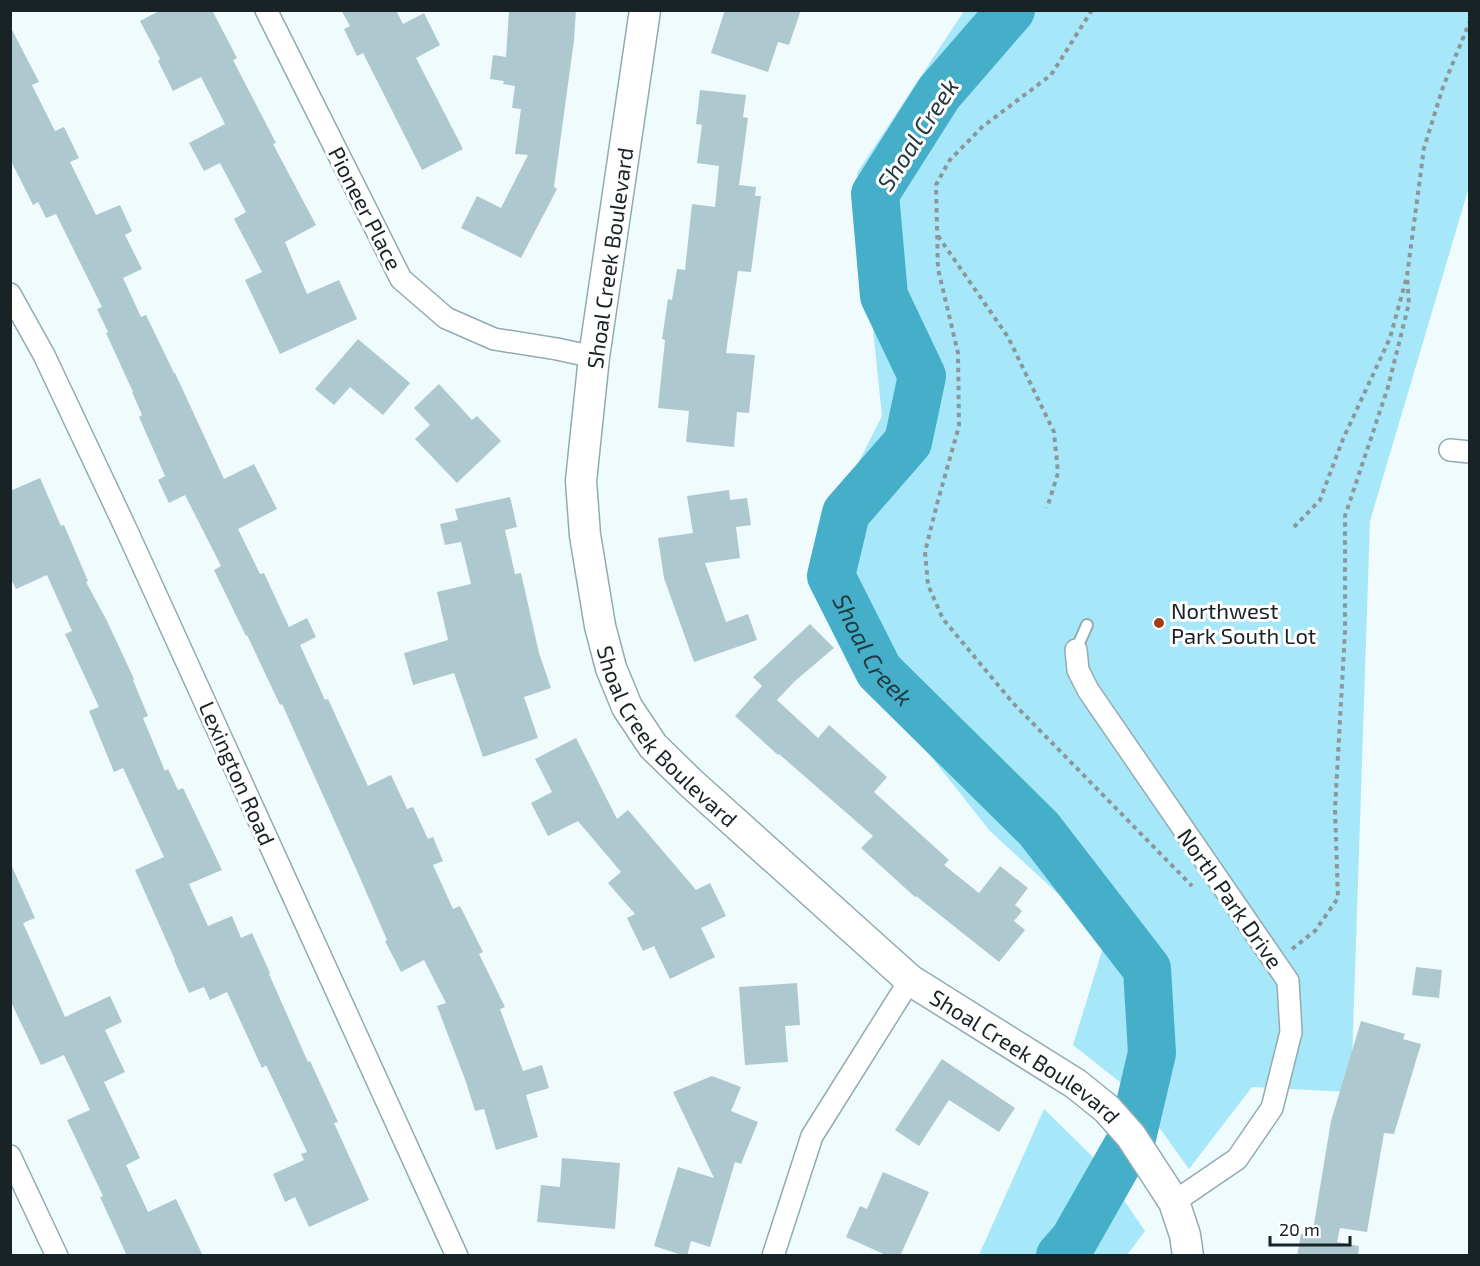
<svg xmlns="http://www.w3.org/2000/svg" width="1480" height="1266" font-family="'Exo 2',sans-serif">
<rect width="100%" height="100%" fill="#f0fbfe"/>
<!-- green -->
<g fill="#a6e7f9">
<polygon points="964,11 1469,11 1469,187 1370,521 1351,1092 1252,1087 1189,1169 1135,1094 1073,1045 1106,938 990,831 860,667 815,548 882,416 857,173"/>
<polygon points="1044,1109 1097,1161 1145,1231 1127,1255 979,1255"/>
</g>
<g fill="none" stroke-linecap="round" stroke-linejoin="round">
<!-- river -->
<path stroke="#45aec8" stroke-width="48" id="s1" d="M1011,10L939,93L875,194L884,296L922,376L908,442L846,513L831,576L879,671L1039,829L1147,969L1152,1053L1132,1138L1074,1240L1060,1256"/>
</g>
<!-- building -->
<g fill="#aec8cf">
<polygon points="161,10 212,10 237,58 233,60 276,143 273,144 316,225 285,242 307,294 339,280 357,319 280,354 245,280 262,272 234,219 246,212 220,163 204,171 189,143 225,124 201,77 173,91 158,61 160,59 140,21"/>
<polygon points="341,10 396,10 403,24 424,13 440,45 416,58 463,149 422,170 363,53 357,56 344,29 350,26"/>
<polygon points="509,10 576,10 574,40 554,187 557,189 521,258 461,228 477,196 501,208 528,155 515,154 521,109 512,108 515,86 503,84 504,81 490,79 493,55 506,57"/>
<polygon points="725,10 801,10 789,45 778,42 768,72 711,53"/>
<polygon points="10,26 39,82 32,85 55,131 64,127 79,158 70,162 96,215 120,205 132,231 125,235 142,269 123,278 141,317 146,315 174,373 175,373 224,479 254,464 277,509 238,529 260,574 264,573 289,627 307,618 316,637 300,645 325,700 328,699 368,786 391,775 407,809 413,807 428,839 433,837 443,861 433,865 453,909 460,906 483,952 479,954 505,1007 500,1009 523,1071 542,1065 549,1088 526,1095 538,1137 496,1150 484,1109 475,1111 466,1082 437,1006 446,1003 424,960 401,972 385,941 387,940 357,871 282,704 280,705 247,635 246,636 214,570 221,566 185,495 169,503 158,480 165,476 139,417 142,415 132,392 133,392 106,333 108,332 97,309 102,307 56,214 46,218 38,202 33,205 10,159"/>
<polygon points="700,90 746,95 743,117 748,118 739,185 756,187 755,196 761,196 751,272 738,271 726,353 755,355 749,413 737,412 734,447 686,442 689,411 658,408 665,340 662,339 668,299 672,300 677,269 685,270 692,204 715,207 719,166 697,163 702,125 696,124"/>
<polygon points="358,339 410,383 383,415 350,387 334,405 315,389"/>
<polygon points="439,384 472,420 477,416 501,441 457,483 415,439 430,425 414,408"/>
<polygon points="40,478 61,526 64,525 88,581 86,582 107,621 134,679 133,680 148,716 143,718 165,771 168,769 178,790 183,788 222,870 189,884 208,926 232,916 241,938 252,933 270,973 269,974 308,1062 310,1061 338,1122 334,1123 369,1200 309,1227 295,1197 285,1202 273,1174 304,1160 301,1154 307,1152 266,1065 262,1068 227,992 210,1000 204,987 189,993 174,960 175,960 135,870 164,857 123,768 114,772 89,711 99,707 65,634 72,631 47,575 16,589 10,577 10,491"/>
<polygon points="729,490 730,500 747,498 751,525 736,527 740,558 705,563 726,622 748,614 757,640 694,662 664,578 658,538 693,533 687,496"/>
<polygon points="510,497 517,527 505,530 515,574 521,573 539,653 551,688 524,697 538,738 483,757 454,673 413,685 404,653 448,640 437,592 471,584 461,542 445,545 440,524 458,520 455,509"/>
<polygon points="810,624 834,648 795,681 777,700 818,738 829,725 887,777 874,792 949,860 944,865 979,893 1000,866 1028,888 1015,905 1022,911 1014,921 1025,930 999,962 916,896 915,897 861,848 873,836 779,754 778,755 735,716 762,686 753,677"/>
<polygon points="576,738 617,819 628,810 696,890 710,883 726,916 701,928 715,957 670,979 654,946 643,951 627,918 635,914 608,883 621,872 578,821 548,836 531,803 552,792 535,759"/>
<polygon points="10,862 35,918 23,923 65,1017 110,996 122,1022 105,1030 125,1072 104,1082 140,1158 126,1165 148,1212 176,1199 203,1256 127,1256 100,1197 103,1196 67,1120 90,1110 64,1055 41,1065 10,1000"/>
<polygon points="1416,967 1442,970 1439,998 1412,995"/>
<polygon points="797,983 800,1025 785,1026 788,1062 745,1065 739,987"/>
<polygon points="1361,1021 1405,1034 1403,1039 1421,1044 1394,1134 1384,1133 1367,1232 1340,1228 1337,1242 1359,1246 1358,1256 1297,1256 1301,1234 1312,1236 1331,1121"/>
<polygon points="942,1059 1015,1108 999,1132 949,1100 919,1146 895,1130"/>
<polygon points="712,1076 741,1087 731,1111 758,1122 741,1164 735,1162 710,1247 691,1241 687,1256 685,1256 654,1246 678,1167 714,1178 673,1092"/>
<polygon points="562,1158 620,1163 615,1229 537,1222 541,1185 560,1187"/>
<polygon points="883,1172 929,1192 900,1256 888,1256 846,1237 860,1206 867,1209"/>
</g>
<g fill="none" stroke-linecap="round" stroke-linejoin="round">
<!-- lane casing -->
<g stroke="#92abb3" stroke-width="14">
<polyline id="lane" points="1076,650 1087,625"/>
</g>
<!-- street casing -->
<g stroke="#92abb3" stroke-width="24">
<g id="street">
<polyline points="266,10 401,279 446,318 494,339 557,349 594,357"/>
<polyline points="10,294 44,355 127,531 457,1256"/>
<polyline points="1450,450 1470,452"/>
<polyline points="1076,650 1078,670 1088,690 1288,981 1291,1032 1272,1108 1237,1159 1174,1202"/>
<polyline points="10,1156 57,1256"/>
<polyline points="773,1256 812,1136 910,980"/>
</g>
</g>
<!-- secondary casing -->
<g stroke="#92abb3" stroke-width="33">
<g id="secondary">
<path id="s2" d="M645,10L594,357L581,481L585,535L600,626L611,668L627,707L653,746L692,784L910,980L1076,1084L1107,1109L1131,1136L1174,1202L1185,1235L1188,1256"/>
</g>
</g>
<!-- path -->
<g stroke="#8c979a" stroke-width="4" stroke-dasharray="4.5 4.5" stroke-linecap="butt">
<polyline points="1092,10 1051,75 982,127 949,161 936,185 938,269 958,353 959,426 937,504 925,552 928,585 943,619 1013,703 1192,886"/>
<polyline points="938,236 1008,337 1054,432 1058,473 1047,508"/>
<polyline points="1294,527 1320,500 1343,439 1390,338 1407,276 1424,148 1443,87 1470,21"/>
<polyline points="1292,949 1315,931 1338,898 1335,809 1345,631 1345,516 1388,387 1409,303 1407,276"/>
</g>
<!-- lane -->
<use href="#lane" stroke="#fff" stroke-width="10"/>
<!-- street -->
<use href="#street" stroke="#fff" stroke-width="21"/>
<!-- secondary -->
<use href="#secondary" stroke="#fff" stroke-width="30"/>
</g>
<!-- markers -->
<circle fill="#a43d1b" stroke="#fff" stroke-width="2" cx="1159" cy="623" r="6"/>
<g text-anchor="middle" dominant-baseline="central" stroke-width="6" stroke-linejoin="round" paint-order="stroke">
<!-- street labels -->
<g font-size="22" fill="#192326" stroke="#fff">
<text transform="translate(366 208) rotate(63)">Pioneer Place</text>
<text transform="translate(609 258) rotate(-82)">Shoal Creek Boulevard</text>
<text stroke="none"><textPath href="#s2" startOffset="754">Shoal Creek Boulevard</textPath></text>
<text transform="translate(238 773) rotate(66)">Lexington Road</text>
<text transform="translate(1231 898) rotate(55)">North Park Drive</text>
<text stroke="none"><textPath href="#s2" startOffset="1240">Shoal Creek Boulevard</textPath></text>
</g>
<!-- poi labels -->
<g font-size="22" fill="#192326" stroke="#fff" text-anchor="start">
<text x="1171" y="610">Northwest<tspan x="1171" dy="25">Park South Lot</tspan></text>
</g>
<!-- water labels -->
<g font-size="24" font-style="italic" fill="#233a41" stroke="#fff">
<text transform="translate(917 134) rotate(-57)">Shoal Creek</text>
<text stroke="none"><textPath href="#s1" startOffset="732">Shoal Creek</textPath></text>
</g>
</g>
<!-- border -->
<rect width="1480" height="1266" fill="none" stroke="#192326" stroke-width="24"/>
<!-- scale -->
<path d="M1270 1236v9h80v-9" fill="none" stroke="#192326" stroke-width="3"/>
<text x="1279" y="1236" font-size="18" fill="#192326" stroke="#ffffff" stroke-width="4.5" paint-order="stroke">20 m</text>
</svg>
